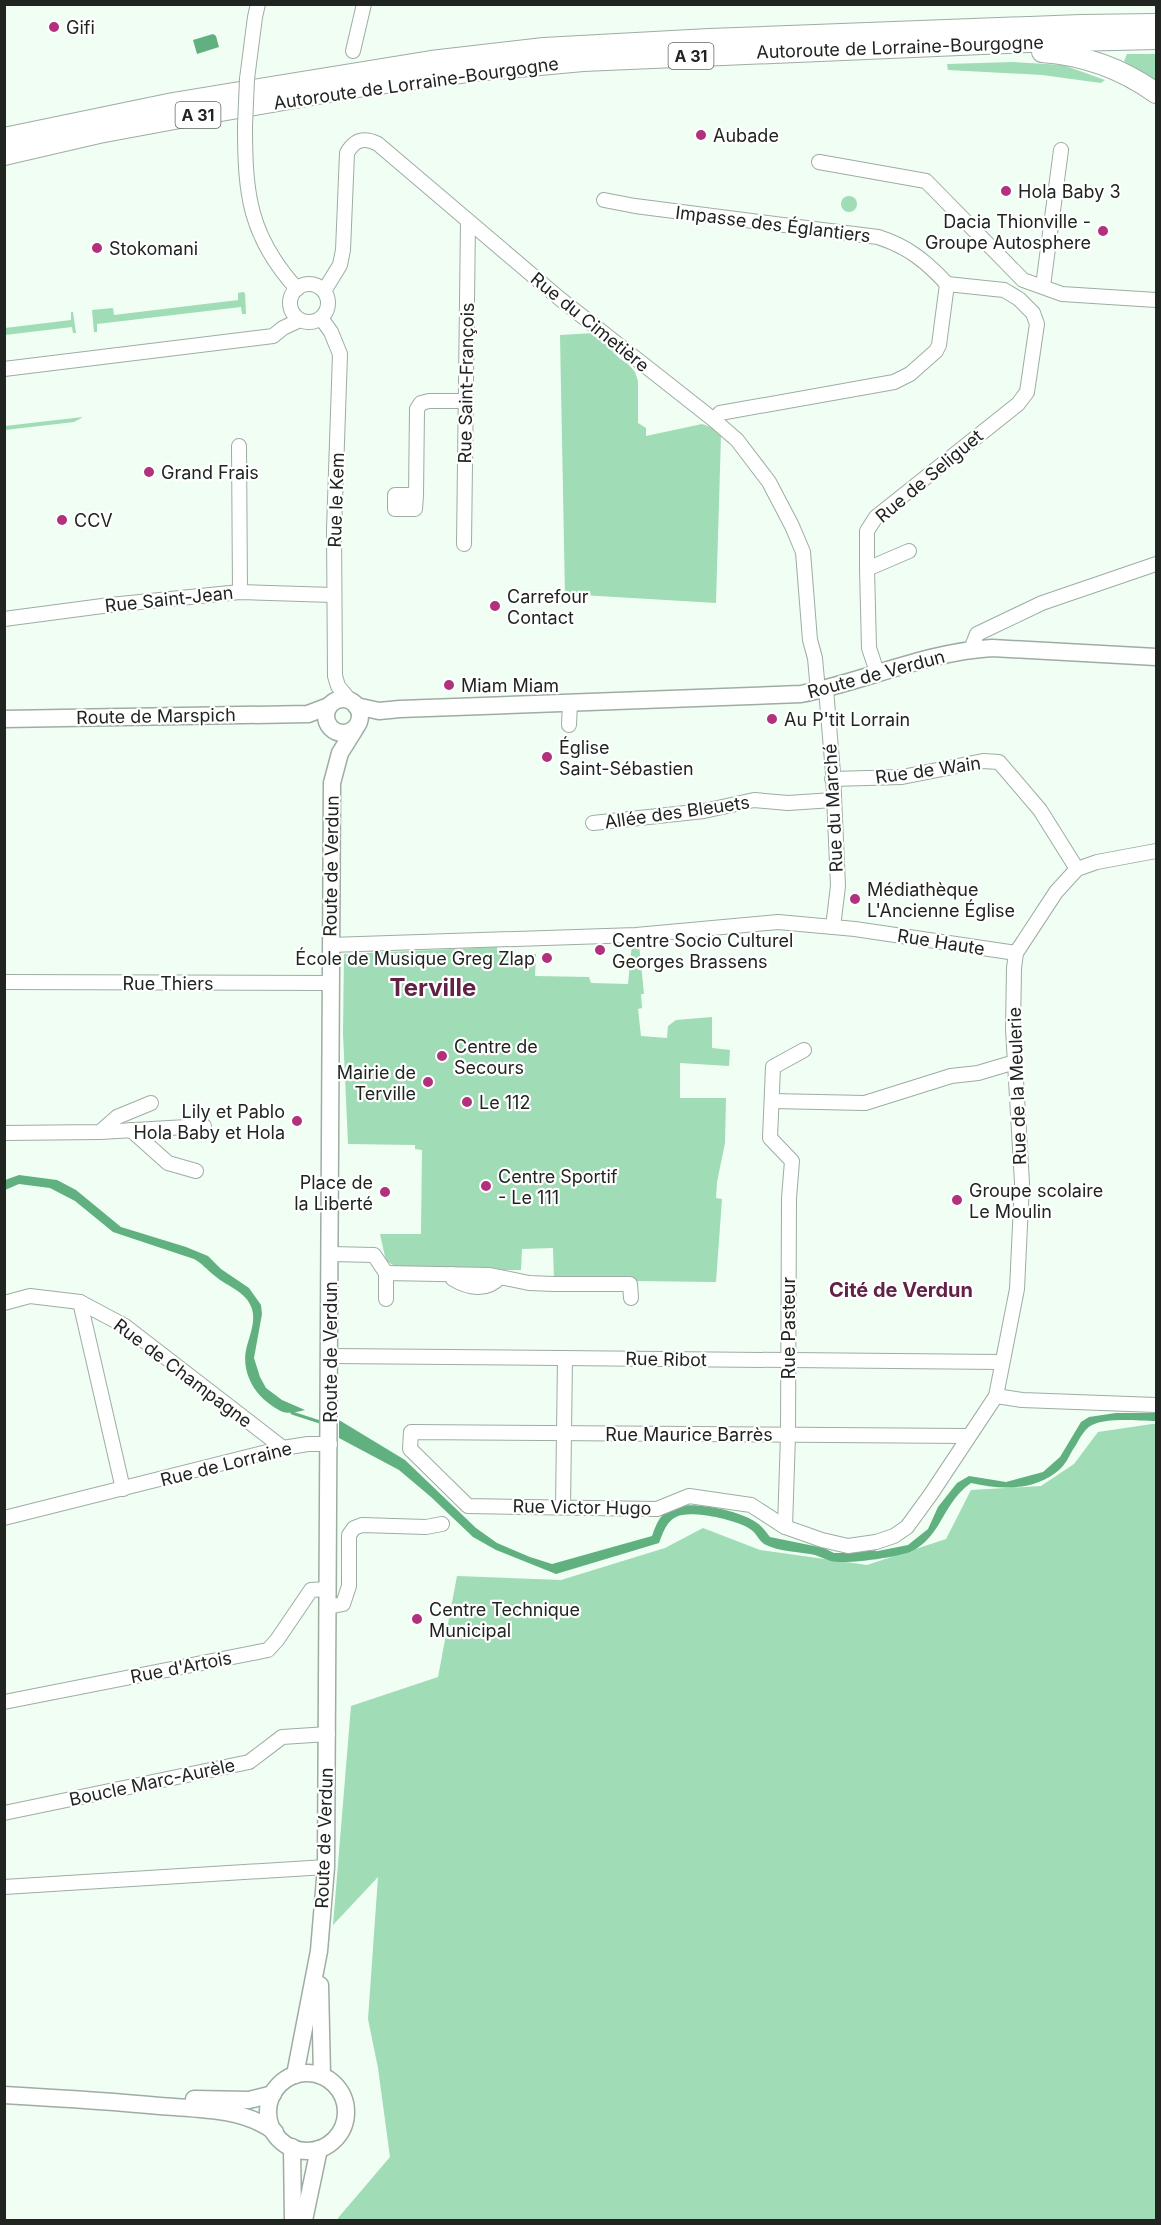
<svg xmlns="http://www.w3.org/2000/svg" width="1161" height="2225" font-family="Inter,sans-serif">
<rect width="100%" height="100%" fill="#f0fef4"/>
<!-- green -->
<g fill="#a0dcb5">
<polygon points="1127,54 1156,54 1156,85 1124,61"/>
<polygon points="1013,62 1063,65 1105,80 1101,83 1042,75 948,70 947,64"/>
<circle cx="849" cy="204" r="8"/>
<polygon points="243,292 245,293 246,314 242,314 241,307 97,324 97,332 94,332 92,310 113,308 114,315 238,300 238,293"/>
<polygon points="71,312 73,312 76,333 73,333 72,327 5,335 5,328 71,320"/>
<polygon points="594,333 619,358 628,364 635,372 638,381 638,423 646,428 646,436 702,424 710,427 721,435 716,603 565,594 560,335"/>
<polygon points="83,417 74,422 5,430 5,426"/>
<polygon points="632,944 639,944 644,994 641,994 642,1008 638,1009 641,1036 667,1038 668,1026 676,1020 712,1017 712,1048 730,1050 729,1066 680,1063 680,1098 726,1098 725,1143 717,1182 716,1198 722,1199 716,1282 554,1280 553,1248 522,1249 521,1270 402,1270 386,1261 380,1234 421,1234 422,1150 415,1149 415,1145 348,1144 343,1033 344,954 497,947 497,954 536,954 535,976 589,977 591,983 628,984"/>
<polygon points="1152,1424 1156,1424 1156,2220 338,2220 338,2218 390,2157 378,2068 368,2019 378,1877 333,1925 351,1706 438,1677 457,1576 561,1580 665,1548 703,1528 760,1550 867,1565 946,1539 971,1490 1041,1486 1074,1464 1098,1432"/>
</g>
<!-- water -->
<g fill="#61b180">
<polygon points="213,34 216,36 219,47 197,54 193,40"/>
<path d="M19,1175L57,1180L76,1190L121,1227L186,1247L208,1256L221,1269L249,1288L261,1305L262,1314L254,1358L260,1377L266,1388L282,1400L305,1410C286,1415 283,1414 267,1402C252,1391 242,1369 246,1350C249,1337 256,1322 252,1309C247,1292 228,1287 215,1276C207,1270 203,1264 194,1259L113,1232L75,1201L50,1188L19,1184L5,1190V1180Z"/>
<path d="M1116,1413H1156V1421C1139,1421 1108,1417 1092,1425C1083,1429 1078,1443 1072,1451C1069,1457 1065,1465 1059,1470C1035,1491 1001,1490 971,1483C943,1502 942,1536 912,1551C900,1557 845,1565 831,1561C824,1559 818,1555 810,1554C796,1552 779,1551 766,1545C759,1542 757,1533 750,1529C738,1520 689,1509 676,1517C666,1522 663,1533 659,1543L556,1574L496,1550L473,1537L431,1497L399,1470L339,1438V1420L405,1460L476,1528L497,1543L530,1557L552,1564L652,1536C656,1524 660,1515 670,1509C688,1499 742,1511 757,1523C762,1526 766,1532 770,1537L824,1548L834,1553H868L908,1545L928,1529L938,1507L957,1483L969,1476L1006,1482L1043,1472L1060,1457L1081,1422L1089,1417Z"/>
</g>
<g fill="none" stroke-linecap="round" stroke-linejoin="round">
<!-- stream -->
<g stroke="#61b180" stroke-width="3">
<polyline points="292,1413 323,1423"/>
<polyline points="843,1554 875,1552"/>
</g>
<!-- minor casing -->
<g stroke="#9faca3" stroke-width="16">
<g id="minor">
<polyline points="353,51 364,4"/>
<polyline points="247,79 255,17 258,4"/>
<path d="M245,126C245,194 249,236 297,289"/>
<polyline points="819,162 926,181 1023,280 1062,294 1156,300"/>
<path d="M604,200L635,206L878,237C907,246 927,262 947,284L939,345L936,351L910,374L894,382L720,413L714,420"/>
<circle cx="309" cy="303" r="19"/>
<polyline points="1043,286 1061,150"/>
<path d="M324,291L340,265L343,250L347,153C355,139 364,137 378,144L559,298L714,420L737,440L769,482L792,526L803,552L810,640L815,658L818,691"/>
<polyline points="321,318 331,332 340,354 334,530 335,676 338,686 351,702"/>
<polyline points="4,369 273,336 283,328 300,320"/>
<polyline points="239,446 240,592"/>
<polyline points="416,495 395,495 395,509 415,509 416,495 417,409 421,403 429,401 465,401"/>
<polyline points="464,544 468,221"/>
<polyline points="867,569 909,551"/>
<polyline points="4,619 110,605 240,592 333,595"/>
<polyline points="973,649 973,644 977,634 1042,603 1156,564"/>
<polyline points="877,672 869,648 867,569 867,531 876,517 1018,404 1027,392 1037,324 1033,313 1019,299 1004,290 947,284"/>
<polyline points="826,689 833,773 838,886 833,927"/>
<polyline points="569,725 570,703"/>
<polyline points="832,779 902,777 983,761 999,762 1040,810 1077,869"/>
<polyline points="593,823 704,811 754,800 788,803 833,800"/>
<polyline points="330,945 636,935 778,922 855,929 1016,953"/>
<polyline points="4,982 331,983"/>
<polyline points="772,1101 865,1103 951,1076 978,1073 1015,1062"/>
<polyline points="131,1130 168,1163 196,1171"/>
<polyline points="100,1132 117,1117 151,1103"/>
<polyline points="4,1133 100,1132 204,1126"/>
<polyline points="331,1254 374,1255 386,1273"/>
<path d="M451,1274L453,1279C468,1288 487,1292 500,1277"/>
<polyline points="386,1299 386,1273 490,1275 529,1283 554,1284 630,1284 631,1298"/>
<polyline points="80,1302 123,1489"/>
<polyline points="4,1303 30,1296 80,1302 125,1326 283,1448"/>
<polyline points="330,1356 1001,1362"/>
<polyline points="996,1396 1022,1400 1156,1405"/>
<polyline points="968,1436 411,1432 410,1449 468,1506 657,1509 689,1496 751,1505 785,1527 822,1540 848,1546 876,1542 894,1536 907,1527 931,1494 996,1396 1017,1289 1022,1183 1013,1029 1014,968 1016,953 1056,892 1077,869 1097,862 1156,851"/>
<polyline points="563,1507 565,1358"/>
<polyline points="4,1518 283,1448 308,1444 330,1444"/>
<polyline points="785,1527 788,1435 789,1198 792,1161 770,1138 773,1067 804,1050"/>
<polyline points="328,1607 343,1604 349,1586 349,1535 354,1528 362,1525 426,1527 442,1524"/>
<polyline points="4,1702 268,1650 277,1640 311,1590 328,1589"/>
<polyline points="4,1813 249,1762 282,1737 328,1734"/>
<polyline points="4,1887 326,1867"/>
</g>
</g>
<!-- major casing -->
<g stroke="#9faca3" stroke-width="19">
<g id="major">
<circle cx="343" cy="716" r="17"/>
<path d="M356,706L379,711L400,709L801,694C866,681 926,652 992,648L1156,657"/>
<polyline points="4,719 308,714 329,706"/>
<polyline points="320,1985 322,2076"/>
<circle cx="307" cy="2112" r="39"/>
<polyline points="295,2075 319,1951 326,1867 332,783 340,753 355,729"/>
<path d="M4,2095C56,2098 108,2101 160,2106C198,2109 244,2108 275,2132"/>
<polyline points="194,2099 249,2100 273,2094"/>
<polyline points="292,2147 293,2220"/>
<polyline points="304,2220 319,2149"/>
</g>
</g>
<!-- highway casing -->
<g stroke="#9faca3" stroke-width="22">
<g id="highway">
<path d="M1042,52C1085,55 1121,68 1156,93"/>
<polyline points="4,138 173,103 431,61 544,48 709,39 1081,25 1156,24"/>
<polyline points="4,155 99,133 180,118 370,85 475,71 583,61 1029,42 1156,39"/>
</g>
</g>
<!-- minor -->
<use href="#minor" stroke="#fff" stroke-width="14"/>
<!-- major -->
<use href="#major" stroke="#fff" stroke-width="16"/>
<!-- highway -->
<use href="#highway" stroke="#fff" stroke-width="20"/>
<!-- minor-bridge casing -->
<g stroke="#9faca3" stroke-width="16" stroke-linecap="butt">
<polyline id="minor-bridge" points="245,126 247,79"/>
</g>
<!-- minor-bridge -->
<use href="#minor-bridge" stroke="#fff" stroke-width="14"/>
</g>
<!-- markers -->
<g fill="#b2317c" stroke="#fff" stroke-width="2">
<circle cx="54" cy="27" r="6"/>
<circle cx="701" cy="135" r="6"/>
<circle cx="1006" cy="191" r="6"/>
<circle cx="1103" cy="231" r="6"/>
<circle cx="97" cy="248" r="6"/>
<circle cx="149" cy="472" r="6"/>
<circle cx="62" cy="520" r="6"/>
<circle cx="495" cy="606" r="6"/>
<circle cx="449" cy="685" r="6"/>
<circle cx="772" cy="719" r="6"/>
<circle cx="547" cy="757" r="6"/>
<circle cx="855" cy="899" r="6"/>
<circle cx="600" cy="950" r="6"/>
<circle cx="547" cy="958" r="6"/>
<circle cx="442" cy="1056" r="6"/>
<circle cx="428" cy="1082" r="6"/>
<circle cx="467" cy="1102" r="6"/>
<circle cx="297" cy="1121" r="6"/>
<circle cx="486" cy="1186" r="6"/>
<circle cx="385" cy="1192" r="6"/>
<circle cx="957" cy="1200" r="6"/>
<circle cx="417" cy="1619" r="6"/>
</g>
<g text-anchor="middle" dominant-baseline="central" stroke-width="4.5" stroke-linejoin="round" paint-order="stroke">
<!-- shield labels -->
<g fill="#fff" stroke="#636664" stroke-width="1.5">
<rect x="668.5" y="43" width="45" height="26" rx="4.5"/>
<rect x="175.5" y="102" width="45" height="26" rx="4.5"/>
</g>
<g font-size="16" font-weight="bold" fill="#202521">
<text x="691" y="56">A 31</text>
<text x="198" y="115">A 31</text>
</g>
<!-- poi labels -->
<g font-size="18" fill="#202521" stroke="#fff" text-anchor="start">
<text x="66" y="27">Gifi</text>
<text x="713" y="135">Aubade</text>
<text x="1018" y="191">Hola Baby 3</text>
<text x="1091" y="221" text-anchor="end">Dacia Thionville -<tspan x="1091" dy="21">Groupe Autosphere</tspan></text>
<text x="109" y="248">Stokomani</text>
<text x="161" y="472">Grand Frais</text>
<text x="74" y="520">CCV</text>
<text x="507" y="596">Carrefour<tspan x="507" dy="21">Contact</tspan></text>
<text x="461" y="685">Miam Miam</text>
<text x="784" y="719">Au P'tit Lorrain</text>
<text x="559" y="747">Église<tspan x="559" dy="21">Saint-Sébastien</tspan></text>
<text x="867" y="889">Médiathèque<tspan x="867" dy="21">L'Ancienne Église</tspan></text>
<text x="612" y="940">Centre Socio Culturel<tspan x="612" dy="21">Georges Brassens</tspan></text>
<text x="535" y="958" text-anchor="end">École de Musique Greg Zlap</text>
<text x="454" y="1046">Centre de<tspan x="454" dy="21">Secours</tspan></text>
<text x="416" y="1072" text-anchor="end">Mairie de<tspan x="416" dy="21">Terville</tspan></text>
<text x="479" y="1102">Le 112</text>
<text x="285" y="1111" text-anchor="end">Lily et Pablo<tspan x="285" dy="21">Hola Baby et Hola</tspan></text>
<text x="498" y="1176">Centre Sportif<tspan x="498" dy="21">- Le 111</tspan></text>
<text x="373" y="1182" text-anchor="end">Place de<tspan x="373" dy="21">la Liberté</tspan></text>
<text x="969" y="1190">Groupe scolaire<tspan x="969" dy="21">Le Moulin</tspan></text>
<text x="429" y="1609">Centre Technique<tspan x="429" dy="21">Municipal</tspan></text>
</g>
<!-- street labels -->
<g font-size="18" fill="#202521" stroke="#fff">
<text transform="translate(900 47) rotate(-2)">Autoroute de Lorraine-Bourgogne</text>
<text transform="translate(416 83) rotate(-8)">Autoroute de Lorraine-Bourgogne</text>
<text transform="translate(773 224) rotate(7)">Impasse des Églantiers</text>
<text transform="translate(590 322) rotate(39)">Rue du Cimetière</text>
<text transform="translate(466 383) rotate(-89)">Rue Saint-François</text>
<text transform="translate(929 476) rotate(-40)">Rue de Seliguet</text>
<text transform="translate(336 500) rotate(-88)">Rue le Kem</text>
<text transform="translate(169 599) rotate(-6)">Rue Saint-Jean</text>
<text transform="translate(876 674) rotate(-15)">Route de Verdun</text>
<text transform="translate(156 716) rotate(-1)">Route de Marspich</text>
<text transform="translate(928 770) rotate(-8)">Rue de Wain</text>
<text transform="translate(833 808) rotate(-93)">Rue du Marché</text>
<text transform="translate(677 812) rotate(-8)">Allée des Bleuets</text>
<text transform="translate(331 866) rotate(-89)">Route de Verdun</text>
<text transform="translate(941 942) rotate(9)">Rue Haute</text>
<text x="168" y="983">Rue Thiers</text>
<text transform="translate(1017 1086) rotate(-92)">Rue de la Meulerie</text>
<text transform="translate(788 1328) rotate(-90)">Rue Pasteur</text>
<text transform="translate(330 1352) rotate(-90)">Route de Verdun</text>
<text transform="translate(666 1359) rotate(1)">Rue Ribot</text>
<text transform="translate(183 1373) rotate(37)">Rue de Champagne</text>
<text x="689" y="1434">Rue Maurice Barrès</text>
<text transform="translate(226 1464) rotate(-14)">Rue de Lorraine</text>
<text transform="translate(582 1507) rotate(1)">Rue Victor Hugo</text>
<text transform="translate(181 1667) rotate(-11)">Rue d'Artois</text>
<text transform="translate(152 1782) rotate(-12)">Boucle Marc-Aurèle</text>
<text transform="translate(324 1838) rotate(-88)">Route de Verdun</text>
</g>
<!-- neighbourhood labels -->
<g font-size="20" font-weight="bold" fill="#612245" stroke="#fff">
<text x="901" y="1290">Cité de Verdun</text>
</g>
<!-- district labels -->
<g font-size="24" font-weight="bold" fill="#612245" stroke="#fff">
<text x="433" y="987">Terville</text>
</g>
</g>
<!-- border -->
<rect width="1161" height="2225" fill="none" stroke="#202521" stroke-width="12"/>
</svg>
